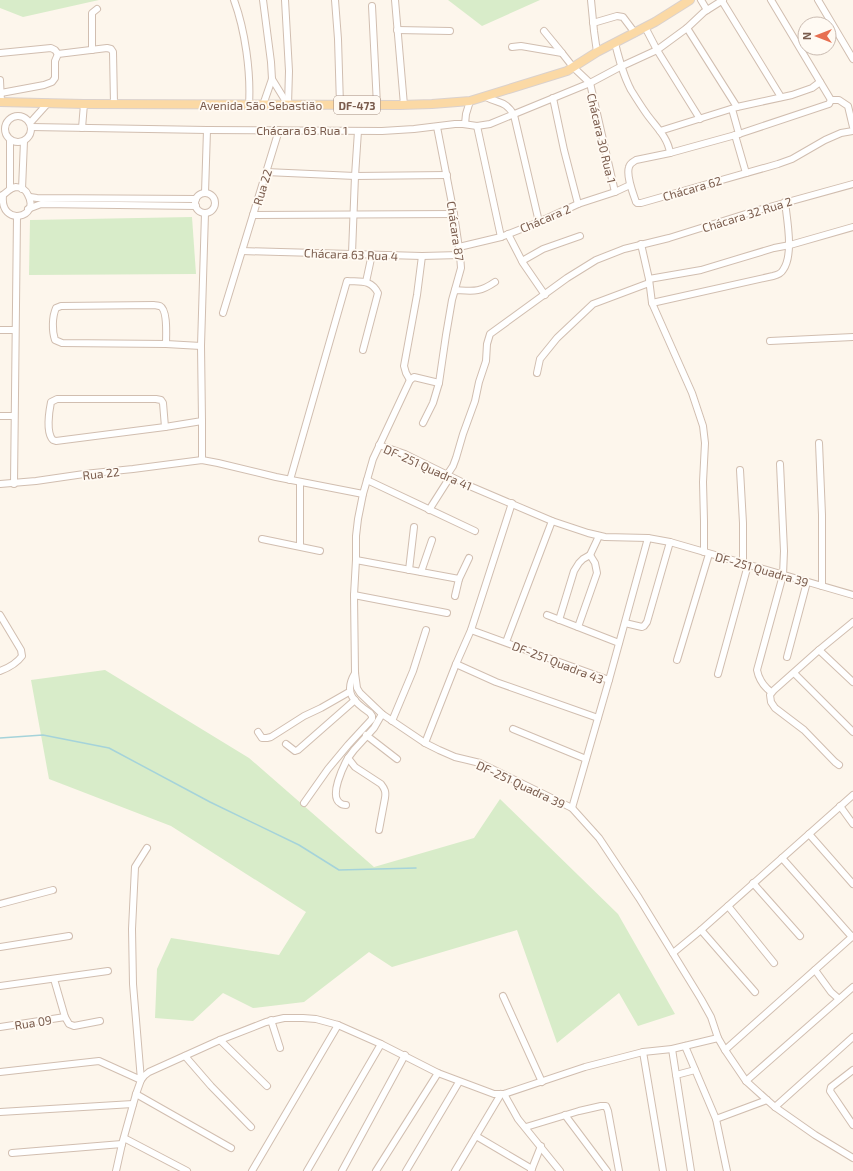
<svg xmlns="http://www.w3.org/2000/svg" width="853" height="1171" font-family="'Exo 2',sans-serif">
<rect width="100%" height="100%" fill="#fdf6ec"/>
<!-- green -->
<g fill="#d8ecc9">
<polygon points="0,0 99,0 23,17 0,8"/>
<polygon points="448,0 540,0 482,26"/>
<polygon points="192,217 196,274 29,275 30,220"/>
<polygon points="105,670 249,758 374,867 474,838 500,799 618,914 675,1014 638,1026 619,993 557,1043 517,930 392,967 369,952 304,1002 253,1008 223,993 193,1021 155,1018 157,969 171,938 279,955 306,912 171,826 49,779 31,680"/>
</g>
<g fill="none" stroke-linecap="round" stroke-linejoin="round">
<!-- stream -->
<polyline stroke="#a5d3da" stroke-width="1.5" points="0,738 43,735 109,748 210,802 299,845 339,870 416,868"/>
<!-- minor casing -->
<g stroke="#d1beb0" stroke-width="8">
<g id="minor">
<path d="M234,0C245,30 251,72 249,105"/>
<polyline points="263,0 271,62 272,79 263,105"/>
<polyline points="285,0 289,71 288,105"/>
<polyline points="335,0 338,39 340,105"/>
<polyline points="395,0 404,105"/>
<polyline points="591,0 594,31 597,52"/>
<polyline points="701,0 707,10"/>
<polyline points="771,0 831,100"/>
<polyline points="818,0 853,59"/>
<polyline points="722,1 781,97"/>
<polyline points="372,6 377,105"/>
<polyline points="593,23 617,16 623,17 635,33"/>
<polyline points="645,27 657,50 700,119"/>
<polyline points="687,28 737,107"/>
<polyline points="397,30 450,31"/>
<polyline points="544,31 562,53"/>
<path d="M615,43C619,59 623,75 631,90C636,98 641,106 646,113C655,126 668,137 670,153"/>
<polyline points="512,47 521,46 562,53 573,67 590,83"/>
<polyline points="92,50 92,13 97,9"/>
<polyline points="0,53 51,48 55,50 58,54"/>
<polyline points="272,79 288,105"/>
<polyline points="0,80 1,102"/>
<polyline points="590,83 615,192"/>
<polyline points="1,93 44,85 52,82 55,78 55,61 58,54 107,48 111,49 113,52 114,104"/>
<path d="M486,97C499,104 505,100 514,115L539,222"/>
<polyline points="553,98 564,150 578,204"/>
<path d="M831,100L829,104L739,134L670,153L636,160C633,162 630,163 629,167C626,176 633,193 636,202L637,203H641L778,164L792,159L825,140L841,133L853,131"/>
<polyline points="831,100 839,100 848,106 853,127"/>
<polyline points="732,109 739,134"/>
<circle cx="18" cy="129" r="13"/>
<polyline points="30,123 48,103"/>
<polyline points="465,124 466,114 470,101"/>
<polyline points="477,126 501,237"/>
<polyline points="31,127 207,130 382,131 414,129 455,124 463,124 477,126 490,124 590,83 620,67 657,50 687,28 704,12 723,0"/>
<polyline points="82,128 84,104"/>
<polyline points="660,131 737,107 792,95 812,88 820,82"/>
<polyline points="735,135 746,173"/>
<polyline points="266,172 355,176 447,175"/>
<polyline points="10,189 10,140"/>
<polyline points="22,189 24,141"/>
<polyline points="205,193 207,130"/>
<circle cx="205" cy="203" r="10"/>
<path d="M0,196C6,195 8,188 16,187C21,187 26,190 28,195C41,218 0,227 3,196"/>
<polyline points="30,197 37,198 196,199"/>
<polyline points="28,209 41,204 196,206"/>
<polyline points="253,215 454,214"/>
<polyline points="508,234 523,263 545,295"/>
<polyline points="641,244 649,279 652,303 692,393 703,426 705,443 703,482 704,521 704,552"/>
<polyline points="459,247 501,237 539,222 578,204 615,192 630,185"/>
<polyline points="242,251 422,256 460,255"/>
<polyline points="352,253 355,176 358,131"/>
<polyline points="422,256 417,295 404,366 406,373 410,380 414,377 439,383"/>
<polyline points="522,261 543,249 580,236"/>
<polyline points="649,279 701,270 774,248 790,245 853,227"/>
<polyline points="366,282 372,254"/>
<path d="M455,290C473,291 479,293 495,282"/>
<path d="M652,303L773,276C777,275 781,274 783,270C794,255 787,220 785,202"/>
<path d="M154,305C155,305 159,306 160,306C168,310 166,336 166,344L62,343L55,340C52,331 52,317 56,308L61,306Z"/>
<polyline points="223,313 279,130"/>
<polyline points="0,330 15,330"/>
<polyline points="770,341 853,337"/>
<polyline points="166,344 201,346"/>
<polyline points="537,373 540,359 557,338 593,304 649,283"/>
<polyline points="410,380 373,459 363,494 358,519 356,536 356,560 354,595 355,673 357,688 360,693 382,714 425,743 439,750 455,757 480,763 572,808 599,838 639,898 701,999 711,1017 718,1038 725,1050 746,1081 767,1100 775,1107 815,1135 853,1158"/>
<path d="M57,399H156L161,400L163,403L165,427L56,441L53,440C46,433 49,412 51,402Z"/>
<polyline points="0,416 14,416"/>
<polyline points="202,421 202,460"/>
<polyline points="423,423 433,403 439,383 446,335 452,300 461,268 460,255 454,214 437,127"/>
<polyline points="165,427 202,421 201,346 205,213"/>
<polyline points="819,443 822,515 822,586"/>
<polyline points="379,445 405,454 472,487 552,521 588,533 605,537 648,538 670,542 853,595"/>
<polyline points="740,470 743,523 743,563"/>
<polyline points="447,475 453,466 456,458 463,434 475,401 479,382 486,361 487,344 490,334 567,278 596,260 624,249 669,238 755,211 853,184"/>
<path d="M290,480L347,281C360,282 371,279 378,293L363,350"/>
<polyline points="367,480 475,531"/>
<polyline points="0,484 36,481 84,474 133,469 202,460 218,463 276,477 363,494"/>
<polyline points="14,484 17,216"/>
<polyline points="429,510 450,477"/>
<polyline points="262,539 320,551"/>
<polyline points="300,546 300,482"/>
<polyline points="356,560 459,579"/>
<polyline points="409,570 414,527"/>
<polyline points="421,572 432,540"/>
<polyline points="354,595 447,613"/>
<polyline points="455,596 459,579 469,558"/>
<path d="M0,615L21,650L22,656C17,663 8,668 0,671"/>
<polyline points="547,615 619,643"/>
<polyline points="559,620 574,571 579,563 583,559 590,555 599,536"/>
<polyline points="625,623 642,627 644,626 647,622 670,542"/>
<polyline points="578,627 597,573 595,563 590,555"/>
<polyline points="471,630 609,680"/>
<polyline points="506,642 552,521"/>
<polyline points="819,650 853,682"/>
<polyline points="787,657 807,582"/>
<polyline points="677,660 709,554"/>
<polyline points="456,664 496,682 598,718"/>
<polyline points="794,673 853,732"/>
<polyline points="718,674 748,565"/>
<path d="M771,692C763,686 759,680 757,670L783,575L784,551L780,464"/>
<polyline points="392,721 413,671 426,630"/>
<polyline points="513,729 586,759"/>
<polyline points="258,732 262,738 267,738 271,737 304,716 321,708 349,692"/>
<polyline points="366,735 397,759"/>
<polyline points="425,743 456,664 471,630 512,503"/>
<polyline points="286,744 295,751 298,750 355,700"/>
<polyline points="839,765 835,762 804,730 775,708 771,702 770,695 774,690 819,650 853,622"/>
<path d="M304,803L328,769L348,745L372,719V716L370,713C354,702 343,693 355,673"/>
<path d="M346,805C344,805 342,805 340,803C329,796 343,767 348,758"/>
<polyline points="840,806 853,824"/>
<polyline points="572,808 609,680 648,538"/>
<path d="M379,830L385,798C386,792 385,789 381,784L355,767L348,758L354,750L374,728L382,714"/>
<polyline points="809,834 853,884"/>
<polyline points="782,858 852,937"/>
<polyline points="753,883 800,936"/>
<polyline points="0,904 53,890"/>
<polyline points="728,906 774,963"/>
<polyline points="701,930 755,992"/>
<polyline points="0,947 69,936"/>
<polyline points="673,953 701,930 853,795"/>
<polyline points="815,970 831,992 839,999"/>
<polyline points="54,979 65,1017 69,1024 74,1026 100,1021"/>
<polyline points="0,986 108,971"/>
<polyline points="503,996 542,1082"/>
<polyline points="271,1020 280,1048"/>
<polyline points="0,1027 65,1017"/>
<polyline points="220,1040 267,1086"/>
<polyline points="685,1046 716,1119 727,1171"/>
<polyline points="672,1049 691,1171"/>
<polyline points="725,1050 853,936"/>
<polyline points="643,1052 663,1171"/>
<polyline points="185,1056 211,1086 251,1127"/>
<polyline points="853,1070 831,1087 830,1091 853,1125"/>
<polyline points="0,1072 99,1061 141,1080 133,984 132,929 135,867 147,848"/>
<polyline points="676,1075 695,1070"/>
<polyline points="746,1081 853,987"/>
<polyline points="136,1094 231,1148"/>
<polyline points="504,1094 518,1119 560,1171"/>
<polyline points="775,1107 853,1037"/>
<polyline points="0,1112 133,1104"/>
<polyline points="565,1115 607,1171"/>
<polyline points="716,1119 767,1100"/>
<polyline points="526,1127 579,1111 601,1106 606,1106 608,1111 619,1171"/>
<polyline points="476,1136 532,1169"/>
<polyline points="124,1138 187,1171"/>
<polyline points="12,1153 122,1144"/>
<polyline points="116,1171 122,1144 136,1094 141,1080 144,1076 149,1072 220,1040 266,1022 284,1018 303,1018 316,1019 338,1025 381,1044 438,1073 494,1094 504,1094 585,1067 643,1052 672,1049 718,1038"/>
<polyline points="252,1171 338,1025"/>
<polyline points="307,1171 381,1044"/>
<polyline points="342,1171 405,1055"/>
<polyline points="376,1171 438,1073"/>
<polyline points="406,1171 459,1082"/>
<polyline points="455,1171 501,1094"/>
<polyline points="531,1171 541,1146"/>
</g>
</g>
<!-- major casing -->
<g stroke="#dad1cd" stroke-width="10">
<polyline id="major" points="0,102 84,104 400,105 432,104 470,101 567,71 597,52 655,22 690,0"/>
</g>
<!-- minor -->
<use href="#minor" stroke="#fff" stroke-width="6"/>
<!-- major -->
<use href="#major" stroke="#fbd9a5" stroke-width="8"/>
</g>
<g text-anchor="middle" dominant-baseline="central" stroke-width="3.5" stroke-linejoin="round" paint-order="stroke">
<!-- shield labels -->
<rect fill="#fffaf3" stroke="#a28b7f" stroke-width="1" x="334" y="96" width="46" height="18" rx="3"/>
<g font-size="11" font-weight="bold" fill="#7a5c4d">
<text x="357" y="105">DF-473</text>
</g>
<!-- street labels -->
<g font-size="12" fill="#7a5c4d" stroke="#fffaf3">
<text x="261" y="105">Avenida São Sebastião</text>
<text x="302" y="130">Chácara 63 Rua 1</text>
<text transform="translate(602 138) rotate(77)">Chácara 30 Rua 1</text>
<text transform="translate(262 187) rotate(-73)">Rua 22</text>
<text transform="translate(692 188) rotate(-16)">Chácara 62</text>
<text transform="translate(747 214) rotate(-17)">Chácara 32 Rua 2</text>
<text transform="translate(545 218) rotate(-23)">Chácara 2</text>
<text transform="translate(456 231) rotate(82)">Chácara 87</text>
<text transform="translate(351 254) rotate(2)">Chácara 63 Rua 4</text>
<text transform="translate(428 467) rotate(24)">DF-251 Quadra 41</text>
<text transform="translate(101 473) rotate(-6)">Rua 22</text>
<text transform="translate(762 569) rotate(16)">DF-251 Quadra 39</text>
<text transform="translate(558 662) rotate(21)">DF-251 Quadra 43</text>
<text transform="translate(521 784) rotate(25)">DF-251 Quadra 39</text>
<text transform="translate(33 1022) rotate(-9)">Rua 09</text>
</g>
</g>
<!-- north arrow -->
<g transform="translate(817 36) rotate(270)"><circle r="19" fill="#fffaf3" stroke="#cabbb1"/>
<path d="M0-3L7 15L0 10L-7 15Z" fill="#e76f51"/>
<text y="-6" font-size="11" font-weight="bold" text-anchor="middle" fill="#7a5c4d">N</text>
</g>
</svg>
